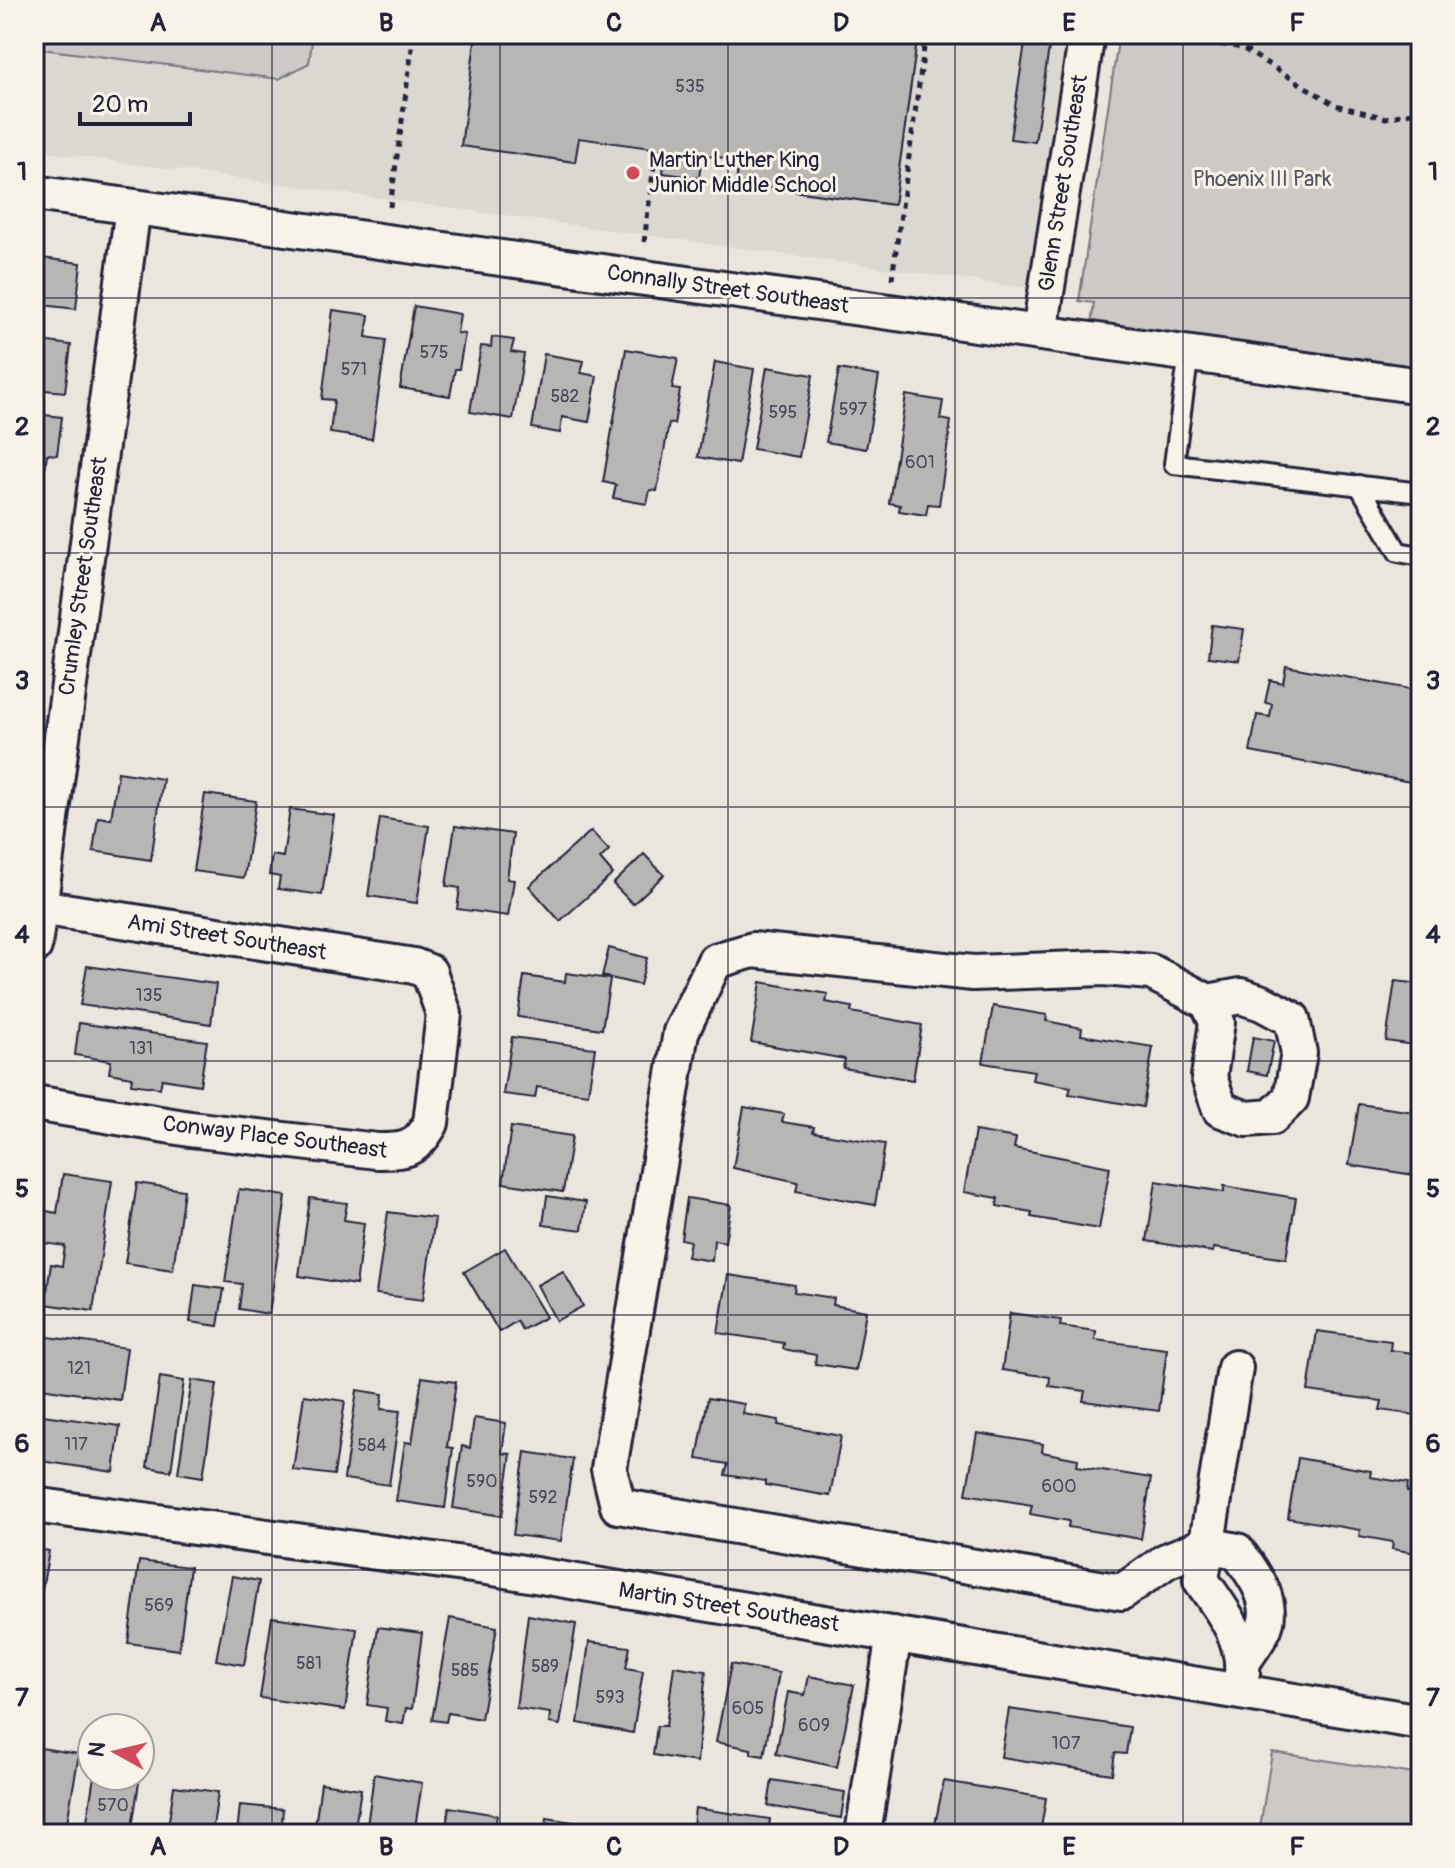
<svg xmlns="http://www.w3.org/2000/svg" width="1455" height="1868" font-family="Pangolin,sans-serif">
<rect width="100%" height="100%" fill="#eae6de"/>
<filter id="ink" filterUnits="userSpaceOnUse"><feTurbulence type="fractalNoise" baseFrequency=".0125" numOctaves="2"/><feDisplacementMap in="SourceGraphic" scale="16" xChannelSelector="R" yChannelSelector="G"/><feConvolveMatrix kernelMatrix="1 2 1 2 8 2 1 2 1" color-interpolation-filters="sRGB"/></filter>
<g filter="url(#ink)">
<!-- built -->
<polygon fill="#dbd8d2" points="34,34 1083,34 1041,290 34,150"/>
<!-- green -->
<g fill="#cdc9c6" stroke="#787680" stroke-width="2">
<polygon points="34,34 313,34 309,63 279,79 34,48"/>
<polygon points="1119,34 1421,34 1421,396 1087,353 1094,303 1079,301"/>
<polygon points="1272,1752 1421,1775 1421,1834 1259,1834"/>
</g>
<!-- building -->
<g fill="#b8b6b5" stroke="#22223b" stroke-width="2">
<polygon points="476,34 918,34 894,205 736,183 739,160 702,155 699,178 663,173 666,150 579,138 575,162 461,146"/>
<polygon points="1006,34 1051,34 1035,142 1010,139 1026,37"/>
<polygon points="34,257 81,263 76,309 34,304"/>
<polygon points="414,306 460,314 457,333 465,334 459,369 455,369 450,396 400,388"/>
<polygon points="333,310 369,315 366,337 386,340 372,439 330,433 334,400 322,399"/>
<polygon points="492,337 514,340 511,352 524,354 513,419 470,412 481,346 491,347"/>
<polygon points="34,340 71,345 65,392 34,389"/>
<polygon points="626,349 678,358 672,389 680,390 674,424 669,423 657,491 650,490 647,504 613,498 616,485 603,482"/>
<polygon points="544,354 584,361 581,373 597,376 589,422 562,417 560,433 532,428"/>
<polygon points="715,362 754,369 738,464 698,457"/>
<polygon points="767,367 813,375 799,457 753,449"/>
<polygon points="839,369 879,376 866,449 826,442"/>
<polygon points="906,395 943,401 940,419 951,421 939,505 928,504 926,515 899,511 900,505 889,503"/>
<polygon points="34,414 62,417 57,455 47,454 45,469 34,468"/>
<polygon points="34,584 41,584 38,604 34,603"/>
<polygon points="1212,625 1244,629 1239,661 1208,657"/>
<polygon points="1286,666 1421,691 1421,784 1250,752 1257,715 1270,717 1272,704 1265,703 1270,680 1283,683"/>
<polygon points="118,772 163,779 151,860 93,851 98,817 111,819"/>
<polygon points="205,794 256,801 244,878 193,871"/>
<polygon points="290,809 334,815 322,895 278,889 280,877 269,875 272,855 283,857"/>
<polygon points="380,818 429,826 417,903 368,896"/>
<polygon points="455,826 513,834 507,879 514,880 508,916 457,909 460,888 446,886"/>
<polygon points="591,831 609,850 600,859 613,874 560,921 529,886"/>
<polygon points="644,854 664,875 633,904 613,884"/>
<polygon points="609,948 647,958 640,985 602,976"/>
<polygon points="87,966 216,984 211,1024 80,1005"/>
<polygon points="566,973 610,979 602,1029 518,1017 524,976 565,982"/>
<polygon points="1395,981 1421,984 1421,1046 1386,1041"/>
<polygon points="761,982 828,994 826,1002 852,1007 851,1012 922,1025 913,1080 843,1068 845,1059 751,1042"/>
<polygon points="993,1006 1047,1015 1046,1021 1082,1028 1081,1035 1153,1047 1143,1107 1069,1094 1071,1087 1032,1080 1034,1071 983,1063"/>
<polygon points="79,1023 207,1041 200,1085 162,1079 160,1088 131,1084 132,1077 109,1073 111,1061 75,1055"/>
<polygon points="512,1037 595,1048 588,1094 537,1087 535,1098 503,1094"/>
<polygon points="1253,1037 1274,1041 1267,1075 1247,1071"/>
<polygon points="1359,1104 1421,1113 1421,1176 1349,1165"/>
<polygon points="744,1107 784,1114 782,1122 814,1127 813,1132 885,1144 875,1205 796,1191 798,1182 733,1168"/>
<polygon points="511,1127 572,1136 563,1192 503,1183"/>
<polygon points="975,1131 1016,1138 1014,1148 1110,1167 1099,1229 1031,1217 1032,1212 997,1206 998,1198 964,1192"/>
<polygon points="63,1174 112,1181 93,1311 45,1304 51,1264 62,1266 65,1246 37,1242 41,1210 57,1213"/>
<polygon points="1156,1181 1224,1192 1224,1186 1296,1198 1286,1259 1214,1248 1213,1252 1147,1241"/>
<polygon points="137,1183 184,1190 173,1270 125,1263"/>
<polygon points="239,1189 286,1196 269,1314 239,1309 242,1284 225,1282"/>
<polygon points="547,1196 586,1202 582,1230 543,1225"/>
<polygon points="310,1198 347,1203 344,1220 364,1223 356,1285 299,1276"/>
<polygon points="687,1198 731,1205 725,1242 714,1240 712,1261 687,1257 690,1241 681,1239"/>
<polygon points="388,1212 435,1218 423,1300 376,1294"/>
<polygon points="505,1248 546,1317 522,1330 517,1321 499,1332 464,1272"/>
<polygon points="563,1271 583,1306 556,1321 537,1285"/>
<polygon points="728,1275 795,1285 794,1292 834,1298 833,1305 866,1311 856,1370 815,1364 816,1355 783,1349 784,1343 718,1333"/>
<polygon points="195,1285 224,1289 218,1326 190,1322"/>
<polygon points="1010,1313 1061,1320 1060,1326 1096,1331 1095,1340 1167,1349 1159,1411 1083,1401 1085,1391 1049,1386 1050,1377 1002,1370"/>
<polygon points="1317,1331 1391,1341 1390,1350 1421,1354 1421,1426 1414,1425 1416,1415 1380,1410 1382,1401 1308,1391"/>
<polygon points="34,1335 127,1348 120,1400 34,1387"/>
<polygon points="160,1377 184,1381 171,1471 147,1467"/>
<polygon points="422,1377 456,1382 447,1447 453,1448 445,1508 396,1501 405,1442 412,1443"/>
<polygon points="192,1380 217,1384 203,1477 178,1473"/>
<polygon points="357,1390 383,1394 381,1409 400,1411 389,1485 344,1479"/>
<polygon points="304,1395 345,1401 334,1475 293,1470"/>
<polygon points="708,1398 744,1404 743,1414 779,1420 778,1425 841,1436 830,1496 765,1485 765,1481 725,1475 728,1464 697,1459"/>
<polygon points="36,1414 120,1426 114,1472 34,1460"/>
<polygon points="474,1418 506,1423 502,1453 511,1454 502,1516 453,1508 462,1446 470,1448"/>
<polygon points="977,1433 1043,1444 1042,1452 1078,1459 1077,1466 1151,1478 1141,1539 1068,1527 1069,1521 1030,1514 1032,1505 966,1494"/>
<polygon points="525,1452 573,1459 561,1541 513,1535"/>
<polygon points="1298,1458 1371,1471 1370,1477 1408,1483 1407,1492 1421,1494 1421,1554 1392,1549 1393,1542 1359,1536 1360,1530 1288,1518"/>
<polygon points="34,1548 49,1551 34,1634"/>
<polygon points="139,1561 190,1567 179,1650 128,1643"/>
<polygon points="232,1576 259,1581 244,1665 216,1660"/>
<polygon points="528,1615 576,1624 560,1725 549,1723 550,1713 516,1708"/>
<polygon points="272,1617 357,1629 345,1710 260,1698"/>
<polygon points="450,1618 497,1627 481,1719 448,1713 446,1722 432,1720"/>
<polygon points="378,1627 422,1633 412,1709 406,1708 403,1724 385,1721 387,1708 367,1705"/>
<polygon points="589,1642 630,1647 626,1668 643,1671 633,1733 578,1723"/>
<polygon points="731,1664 779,1673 764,1756 751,1754 751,1749 716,1742"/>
<polygon points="674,1666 706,1671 697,1762 653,1755 657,1726 666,1726"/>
<polygon points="809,1676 854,1685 837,1767 776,1754 788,1692 805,1695"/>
<polygon points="1009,1709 1130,1727 1126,1754 1115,1753 1112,1774 1001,1757"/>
<polygon points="34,1747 79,1754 65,1834 34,1829"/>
<polygon points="374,1774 422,1783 414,1834 366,1834"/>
<polygon points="94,1776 140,1776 131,1834 85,1834"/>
<polygon points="772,1780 845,1792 841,1818 768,1806"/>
<polygon points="944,1781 1046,1798 1040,1834 933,1834"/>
<polygon points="321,1783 361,1789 354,1834 314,1834"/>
<polygon points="174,1786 218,1792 212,1834 167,1834"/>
<polygon points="240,1805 283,1809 281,1834 237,1834"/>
<polygon points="449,1807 497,1815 494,1834 445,1834"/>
<polygon points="695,1808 770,1819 768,1834 692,1834"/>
<polygon points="547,1818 579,1823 577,1834 545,1834"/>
<polygon points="643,1828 662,1831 662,1834 642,1834"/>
</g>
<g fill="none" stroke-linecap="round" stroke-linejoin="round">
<!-- service casing -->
<g stroke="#22223b" stroke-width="24">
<g id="service">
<polyline points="1189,353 1174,464 1421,493"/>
<polyline points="1359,485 1398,552 1421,556"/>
</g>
</g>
<!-- minor casing -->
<g stroke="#22223b" stroke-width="40">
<g id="minor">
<polyline points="34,193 1421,386"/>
<polyline points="1040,331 1087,34"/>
<polyline points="34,946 133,207"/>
<path d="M1208,1002L1241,996L1262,1003L1292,1019L1299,1053L1291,1098L1272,1117L1247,1119L1220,1109L1209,1077L1217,1022L1208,1002L1151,972L1103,968L973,973L753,950L715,961L681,1032L609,1469L618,1506L1122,1592L1166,1561L1206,1545L1237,1551C1252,1572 1275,1600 1264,1628C1259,1639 1250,1651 1243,1661"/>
<path d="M34,1103L190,1129L377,1151C407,1151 415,1150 431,1123L444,1014L429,972L414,966L39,907"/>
<path d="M1235,1368L1201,1580C1220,1608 1245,1637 1242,1673"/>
<polyline points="34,1505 493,1568 1421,1722"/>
<polyline points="863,1834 894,1634"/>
</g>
</g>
<!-- path -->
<g stroke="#22223b" stroke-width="5" stroke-dasharray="6 6" stroke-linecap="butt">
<polyline points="1162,34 1242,48 1335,105 1386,118 1421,111"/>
<polyline points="390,207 414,34"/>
<polyline points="644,242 656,149"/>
<polyline points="892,279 926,34"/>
</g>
<!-- service -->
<use href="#service" stroke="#f7f3e8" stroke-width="18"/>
<!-- minor -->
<use href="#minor" stroke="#f7f3e8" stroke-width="34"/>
</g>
</g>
<!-- grid -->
<path fill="none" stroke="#22223b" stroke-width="2" stroke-opacity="0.55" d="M272,34V1834M500,34V1834M728,34V1834M955,34V1834M1183,34V1834M34,298H1421M34,553H1421M34,807H1421M34,1061H1421M34,1315H1421M34,1570H1421"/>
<!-- markers -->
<circle fill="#d1495b" stroke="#f7f3e8" stroke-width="3" cx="633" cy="173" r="8"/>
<g text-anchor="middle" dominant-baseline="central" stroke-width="6" stroke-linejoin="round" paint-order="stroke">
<!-- number labels -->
<g font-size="18" fill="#48475a">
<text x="690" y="86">535</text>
<text x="434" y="352">575</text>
<text x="354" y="369">571</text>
<text x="565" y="396">582</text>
<text x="853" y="409">597</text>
<text x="783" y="412">595</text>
<text x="920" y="462">601</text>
<text x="149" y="995">135</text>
<text x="141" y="1048">131</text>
<text x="79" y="1368">121</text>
<text x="76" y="1444">117</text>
<text x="372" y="1445">584</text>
<text x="482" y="1481">590</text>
<text x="1059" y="1486">600</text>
<text x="543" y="1497">592</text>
<text x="159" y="1605">569</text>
<text x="309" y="1663">581</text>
<text x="545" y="1666">589</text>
<text x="465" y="1670">585</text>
<text x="610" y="1697">593</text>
<text x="748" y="1708">605</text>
<text x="814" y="1725">609</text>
<text x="1066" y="1743">107</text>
<text x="113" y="1805">570</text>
</g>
<!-- poi labels -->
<g font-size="22" fill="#22223b" stroke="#f7f3e8" text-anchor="start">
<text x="649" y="160">Martin Luther King<tspan x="649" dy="25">Junior Middle School</tspan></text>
</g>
<!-- park labels -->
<g font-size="22" fill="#555465" stroke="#f7f3e8">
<text x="1262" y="179">Phoenix III Park</text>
</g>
<!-- street labels -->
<g font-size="22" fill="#22223b" stroke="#f7f3e8">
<text transform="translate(1063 183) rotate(-81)">Glenn Street Southeast</text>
<text transform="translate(728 289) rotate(8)">Connally Street Southeast</text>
<text transform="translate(83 576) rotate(-82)">Crumley Street Southeast</text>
<text transform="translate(227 937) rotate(9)">Ami Street Southeast</text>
<text transform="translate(275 1137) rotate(7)">Conway Place Southeast</text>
<text transform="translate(729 1607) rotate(9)">Martin Street Southeast</text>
</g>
</g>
<!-- margin -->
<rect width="1455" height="1868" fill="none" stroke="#f7f3e8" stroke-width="88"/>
<!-- north arrow -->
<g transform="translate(116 1752) rotate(278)"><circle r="38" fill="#f7f3e8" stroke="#a29fa3" stroke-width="2"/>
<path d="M0-6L14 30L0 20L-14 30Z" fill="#d1495b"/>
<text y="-12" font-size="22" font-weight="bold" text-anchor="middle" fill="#22223b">N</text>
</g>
<!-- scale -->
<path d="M80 112v12h110v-12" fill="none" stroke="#22223b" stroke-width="4"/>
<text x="92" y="112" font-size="24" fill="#22223b" stroke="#f7f3e8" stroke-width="6" paint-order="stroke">20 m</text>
<rect x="44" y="44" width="1367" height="1780" fill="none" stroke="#22223b" stroke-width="3"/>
<g font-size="26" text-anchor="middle" font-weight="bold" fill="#22223b">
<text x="158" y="31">A</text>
<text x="386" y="31">B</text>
<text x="614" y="31">C</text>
<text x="841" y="31">D</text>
<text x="1069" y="31">E</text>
<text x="1297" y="31">F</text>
<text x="22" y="180">1</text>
<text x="1433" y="180">1</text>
<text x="22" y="435">2</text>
<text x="1433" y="435">2</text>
<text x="22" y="689">3</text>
<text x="1433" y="689">3</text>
<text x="22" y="943">4</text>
<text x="1433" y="943">4</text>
<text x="22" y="1197">5</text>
<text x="1433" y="1197">5</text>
<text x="22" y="1452">6</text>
<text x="1433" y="1452">6</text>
<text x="22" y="1706">7</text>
<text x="1433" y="1706">7</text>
<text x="158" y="1855">A</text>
<text x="386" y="1855">B</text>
<text x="614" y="1855">C</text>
<text x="841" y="1855">D</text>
<text x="1069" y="1855">E</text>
<text x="1297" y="1855">F</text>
</g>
</svg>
